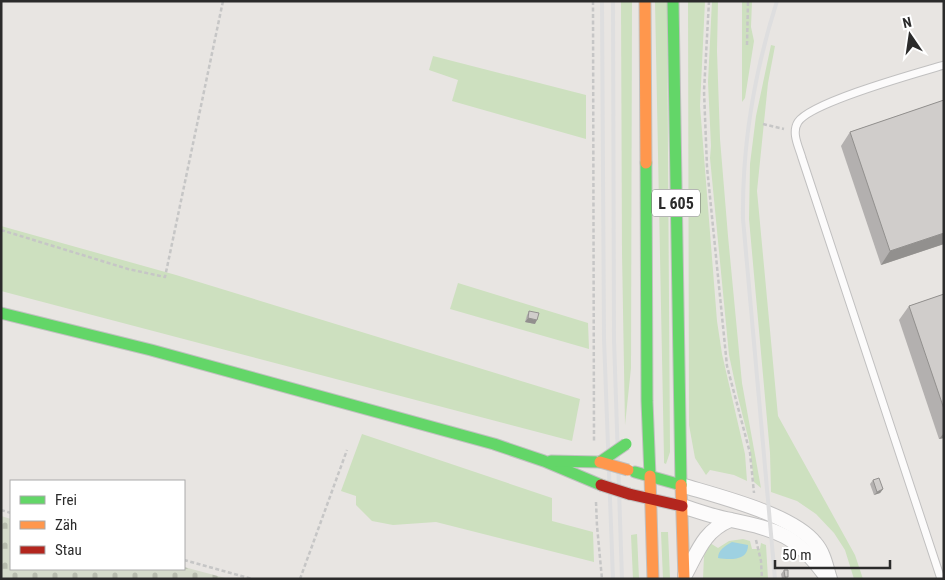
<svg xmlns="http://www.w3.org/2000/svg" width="945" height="580" font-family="'Roboto Condensed',sans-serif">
<defs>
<pattern id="cemetery-stones" width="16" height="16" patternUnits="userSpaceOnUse" patternTransform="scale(1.25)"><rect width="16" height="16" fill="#d5dbcb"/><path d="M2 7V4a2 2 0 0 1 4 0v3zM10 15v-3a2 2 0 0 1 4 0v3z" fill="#b7bcae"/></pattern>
</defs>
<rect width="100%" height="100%" fill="#e8e5e2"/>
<!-- green -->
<g fill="#cde0bf">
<polygon points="621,1 632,1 631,368 625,425 622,253"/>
<polygon points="655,1 667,1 670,452 666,464 664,463 664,459"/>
<polygon points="688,1 705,1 700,106 717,321 722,354 745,454 747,481 734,475 710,470 706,475 695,458 689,425"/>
<polygon points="712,1 718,1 717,51 720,139 728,236 742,383 761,488 754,482 749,441 738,397 729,355 710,158 711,146 708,82"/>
<polygon points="742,1 752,1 751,27 754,41 745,98 742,102"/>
<polygon points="771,45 775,46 768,83 757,191 778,416 855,555 863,579 854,579 845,550 834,533 816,514 797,501 771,492 770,453 749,219 750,164 756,116"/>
<polygon points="433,56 586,95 586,139 452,101 458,80 429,70"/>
<polygon points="1,226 176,275 580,399 572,441 1,291"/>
<polygon points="458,283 588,323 589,349 450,309"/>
<polygon points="362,434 552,498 552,521 593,532 594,562 436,522 393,525 372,521 356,505 356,496 341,491"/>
<polygon points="661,532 668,532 670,579 663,579"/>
<polygon points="637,534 639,579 633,579 631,535"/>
<polygon points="743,539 750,541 752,549 760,549 761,543 766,545 768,579 703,579 704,556 710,543 718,548 729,541"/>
</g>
<!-- cemetery -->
<polygon fill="url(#cemetery-stones)" points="1,516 11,519 11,569 184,569 184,567 229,579 1,579"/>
<!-- water -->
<path fill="#9ed1e1" d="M732,542L748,545C748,561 730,560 718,558C718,550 725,546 732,542Z"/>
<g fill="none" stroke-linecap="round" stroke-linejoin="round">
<!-- lane casing -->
<g stroke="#c1c0c0" stroke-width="9">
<path id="lane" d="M941,579L802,158C799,147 791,133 798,122C811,102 917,73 944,65"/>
</g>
<!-- street casing -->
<g stroke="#c1c0c0" stroke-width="16">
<g id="street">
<path d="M681,485C717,496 792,514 815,543C824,553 826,567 830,579"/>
<path d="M682,506C698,511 714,517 731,520C778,530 796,535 825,575"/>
<path d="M685,575C698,551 704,531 730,520"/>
</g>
</g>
<!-- fast casing -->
<g stroke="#c1c0c0" stroke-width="13">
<g id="fast">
<polyline points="673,1 681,485"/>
<polyline points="646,163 647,401 650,476"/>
<polyline points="1,313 151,350 494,444 544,461 601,485"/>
<polyline points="551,461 600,462"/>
<polyline points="635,472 681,485"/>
</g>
</g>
<!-- slow casing -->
<g stroke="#c1c0c0" stroke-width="13">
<g id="slow">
<polyline points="645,1 646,163"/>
<polyline points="650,476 653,579"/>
<polyline points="681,485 684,579"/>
</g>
</g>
<!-- jam casing -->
<g stroke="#c1c0c0" stroke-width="13">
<polyline id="jam" points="629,494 682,506"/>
</g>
<!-- path -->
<g stroke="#c6c6c6" stroke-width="2.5" stroke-dasharray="4 2.5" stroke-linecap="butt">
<polyline points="593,1 594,442"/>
<polyline points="709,1 704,91 707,167 727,366 750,453 754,493"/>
<polyline points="747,45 748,1"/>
<polyline points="763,124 784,129"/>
<polyline points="1,230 128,269 165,277 223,1"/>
<polyline points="596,502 597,526 602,579"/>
<polyline points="1,510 11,513"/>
<polyline points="756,540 761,561 762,579"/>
<polyline points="184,560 252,579"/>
<polyline points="300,579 347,450"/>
</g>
<!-- lane -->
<use href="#lane" stroke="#fcfbfb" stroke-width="7"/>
<!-- street -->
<use href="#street" stroke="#fcfbfb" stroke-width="14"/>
<!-- fast -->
<use href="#fast" stroke="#63d668" stroke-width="11"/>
<!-- slow -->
<use href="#slow" stroke="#ff974d" stroke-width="11"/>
<!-- jam -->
<use href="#jam" stroke="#b3261e" stroke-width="11"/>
<!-- rail -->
<g stroke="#dededf" stroke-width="4">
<polyline points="602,1 604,339 613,579"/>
<polyline points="613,1 614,340 622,579"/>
<path d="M775,579L743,219C742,144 754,73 777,1"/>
</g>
<!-- fast-bridge casing -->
<g stroke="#c1c0c0" stroke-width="13" stroke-linecap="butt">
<polyline id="fast-bridge" points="600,462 626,444"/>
</g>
<!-- slow-bridge casing -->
<g stroke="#c1c0c0" stroke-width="13" stroke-linecap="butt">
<polyline id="slow-bridge" points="600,462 628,470"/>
</g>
<!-- jam-bridge casing -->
<g stroke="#c1c0c0" stroke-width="13" stroke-linecap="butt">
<polyline id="jam-bridge" points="601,485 629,494"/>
</g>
<!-- fast-bridge -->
<use href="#fast-bridge" stroke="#63d668" stroke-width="11"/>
<!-- slow-bridge -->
<use href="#slow-bridge" stroke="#ff974d" stroke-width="11"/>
<!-- jam-bridge -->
<use href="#jam-bridge" stroke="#b3261e" stroke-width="11"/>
</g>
<!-- wall -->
<g fill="#b3b0af">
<polygon points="944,100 944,244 881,265 841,146 850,132"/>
<polygon points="944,294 944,438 939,439 899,320 909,306"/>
<polygon points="529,311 535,324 525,322 527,315"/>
<polygon points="873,480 883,489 880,493 874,495 870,484"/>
<polygon points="784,570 787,579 782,579 781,574"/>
</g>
<!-- shaded-wall -->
<g fill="#92908e">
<polygon points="944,233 944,244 881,265 890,251"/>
<polygon points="528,318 537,320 535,324 525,322"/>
<polygon points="944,433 944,438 939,439"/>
<polygon points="883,489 880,493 874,495 877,492"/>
</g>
<!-- building -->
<g fill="#d0cdcb" stroke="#92908e">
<polygon points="944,100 944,233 890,251 850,132"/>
<polygon points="944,294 944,409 909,306"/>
<polygon points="529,311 539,313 537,320 528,318"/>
<polygon points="879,478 883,489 877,492 873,480"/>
<polygon points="784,570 788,570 788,577 785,577"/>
</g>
<g text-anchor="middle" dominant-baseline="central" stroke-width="4" stroke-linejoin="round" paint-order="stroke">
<!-- shield labels -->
<rect fill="#fff" stroke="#6b6b6b" stroke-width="1" x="652" y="189.5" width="48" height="27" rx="4"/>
<g font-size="16" font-weight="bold" fill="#2b2b2b">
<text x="676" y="203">L 605</text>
</g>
</g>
<!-- border -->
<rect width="945" height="580" fill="none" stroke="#2b2b2b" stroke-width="5"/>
<!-- legend -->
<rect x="10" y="480" width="175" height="90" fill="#ffffff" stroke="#aaaaaa"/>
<rect x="20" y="496" width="25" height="8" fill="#63d668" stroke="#aaaaaa"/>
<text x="55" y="505" font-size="15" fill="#2b2b2b">Frei</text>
<rect x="20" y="521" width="25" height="8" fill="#ff974d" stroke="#aaaaaa"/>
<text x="55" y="530" font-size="15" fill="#2b2b2b">Zäh</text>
<rect x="20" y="546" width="25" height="8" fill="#b3261e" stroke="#aaaaaa"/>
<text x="55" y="555" font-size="15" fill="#2b2b2b">Stau</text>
<!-- north arrow -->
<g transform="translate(910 35) rotate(347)" stroke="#ffffff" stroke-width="4" paint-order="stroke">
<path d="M0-4L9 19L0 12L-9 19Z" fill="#2b2b2b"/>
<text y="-8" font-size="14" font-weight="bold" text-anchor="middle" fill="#2b2b2b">N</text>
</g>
<!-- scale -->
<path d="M775 560v8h115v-8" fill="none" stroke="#2b2b2b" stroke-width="2.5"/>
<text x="782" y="560" font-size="15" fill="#2b2b2b" stroke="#ffffff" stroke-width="4" paint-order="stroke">50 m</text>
</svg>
